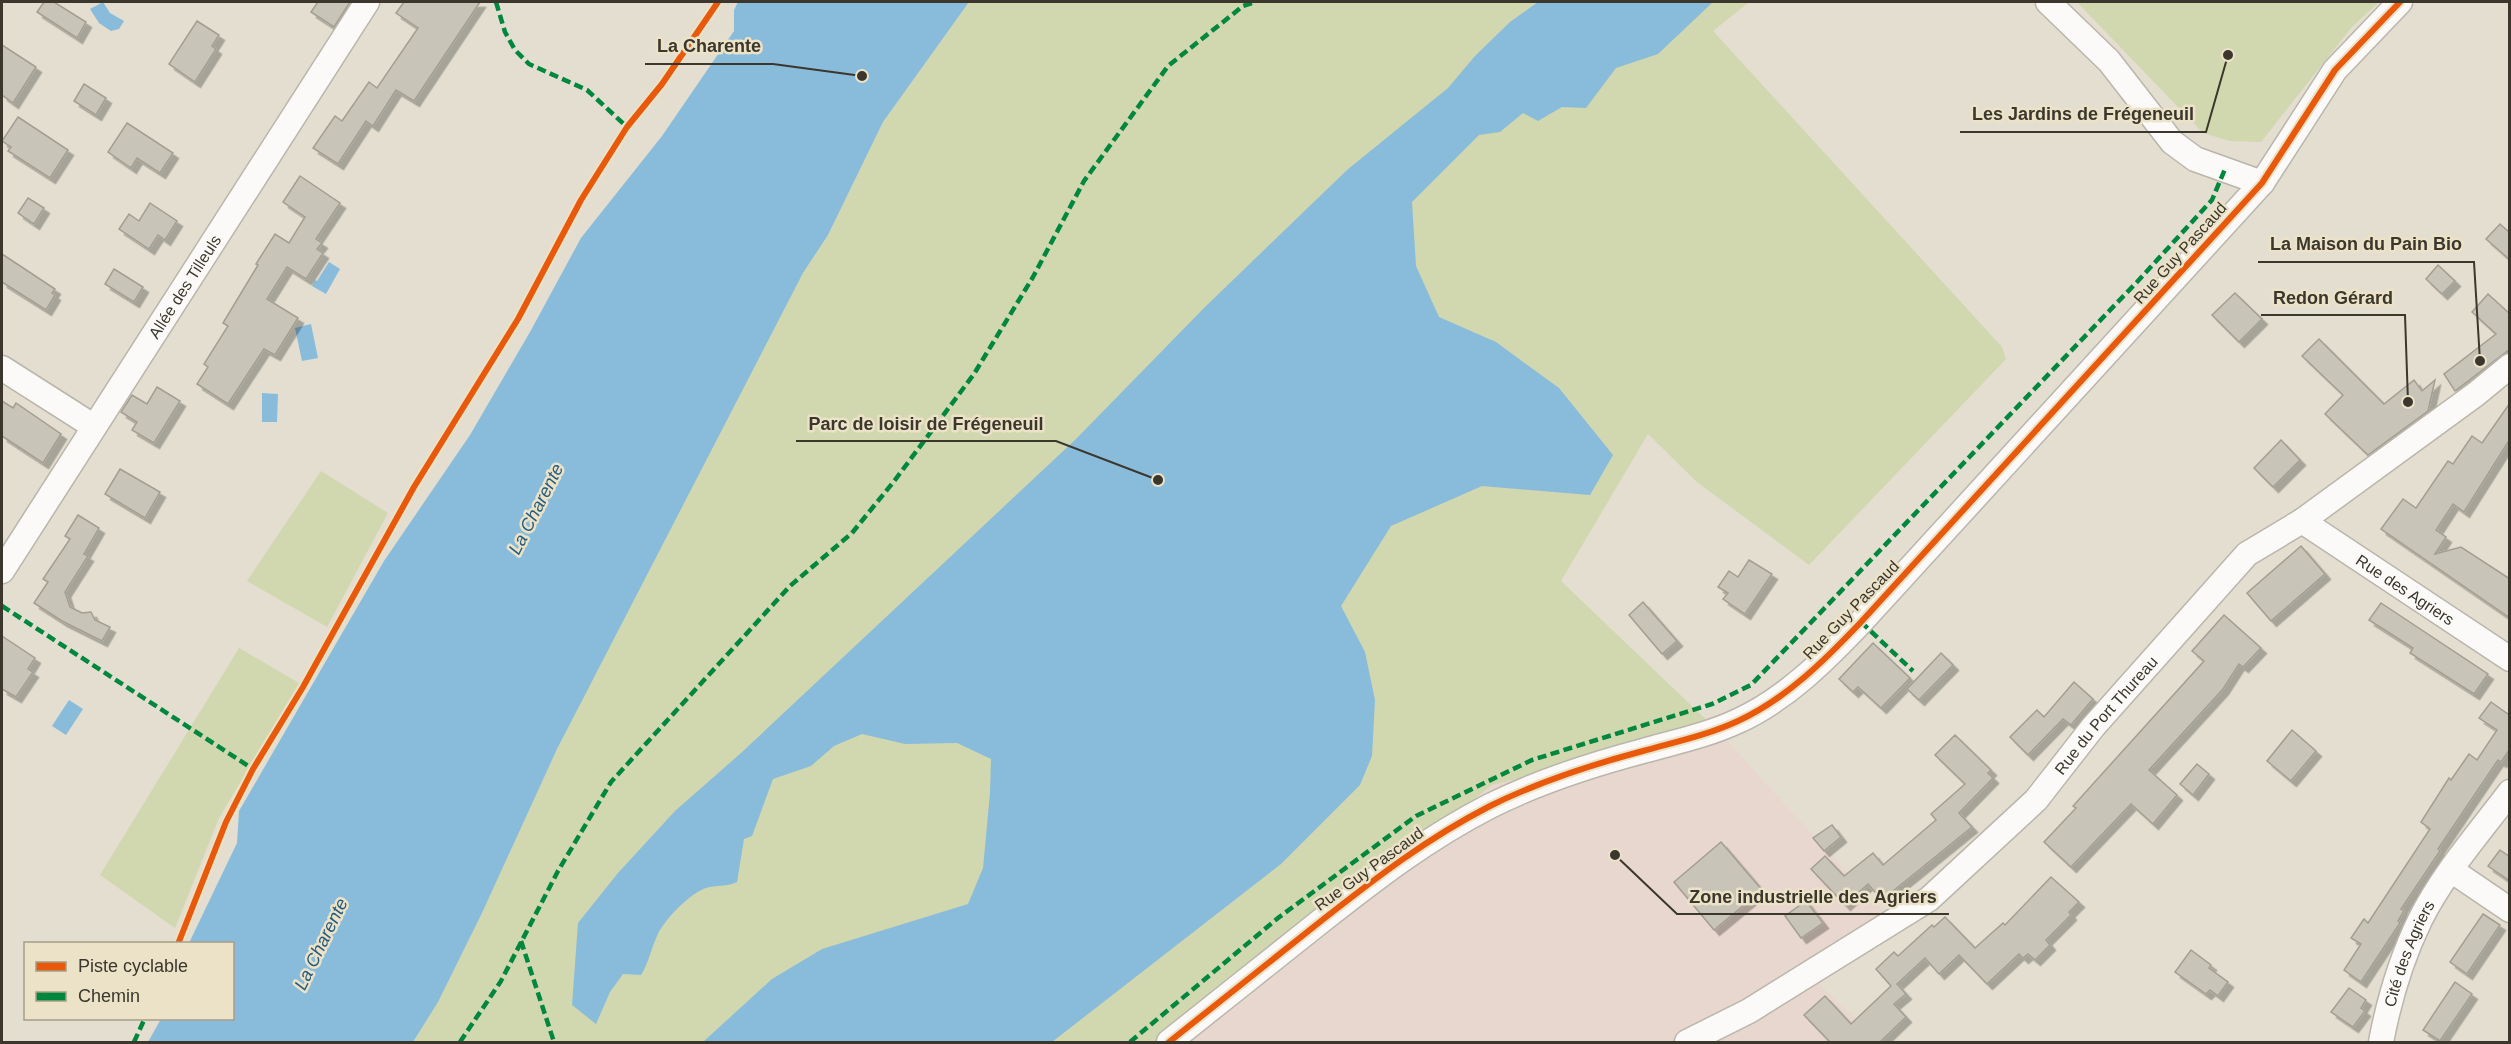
<svg xmlns="http://www.w3.org/2000/svg" width="2511" height="1044" font-family="Helvetica,sans-serif">
<defs>
<filter id="shadow"><feDropShadow dx="5.5" dy="5.5" stdDeviation="0" flood-color="#0004"/></filter>
</defs>
<rect width="100%" height="100%" fill="#e3decf"/>
<!-- industrial -->
<polygon fill="#e8d7ce" points="1717,730 1896,925 1812,978 1882,1042 1145,1042 1492,785"/>
<!-- green -->
<g fill="#d1d7af">
<path d="M969,2H1749L1713,31L2002,347L2006,359L1809,565L1697,482L1648,434L1561,581L1717,730L1492,785L1164,1042H413C470,950 510,847 557,749C634,588 720,431 803,273L828,235L883,122Z"/>
<polygon points="2077,2 2379,2 2351,28 2261,142 2230,141 2203,133"/>
<polygon points="321,471 388,513 327,627 247,581"/>
<polygon points="239,648 299,683 219,818 175,928 100,875"/>
</g>
<!-- water -->
<g fill="#89bcdb">
<polygon points="103,2 110,13 124,21 119,29 111,31 99,23 90,9"/>
<polygon points="738,2 969,2 883,122 828,235 803,273 557,749 482,913 438,1002 413,1042 148,1042 161,1019 232,1018 232,944 189,943 237,843 239,811 384,561 470,435 530,332 581,238 662,136 734,31 734,10"/>
<path d="M1538,2H1713L1658,54L1616,68L1586,108L1562,107L1538,121L1523,113L1500,132L1479,135L1412,202L1416,266L1439,317L1496,342L1559,388L1613,455L1590,495L1482,486L1391,526L1341,606L1365,652L1375,700L1372,756L1360,785L1281,864L1052,1042H703L772,979L822,949L968,904L983,868L990,793L991,759L957,743L905,744L862,734L834,746L811,766L773,779L752,836L744,839L737,882C727,887 716,885 706,888C690,893 663,921 657,936C651,949 649,962 641,975L623,974L610,992L596,1024L572,1005L578,923L618,873L675,811L741,753L1076,439L1205,307L1347,170L1448,88L1475,56L1510,22Z"/>
<polygon points="329,262 340,269 326,294 312,286 315,280 317,281"/>
<polygon points="311,324 318,358 302,361 295,328"/>
<polygon points="262,393 278,394 277,422 262,422"/>
<polygon points="69,700 83,709 66,735 52,726"/>
</g>
<!-- building -->
<g fill="#c8c4b8" stroke="#a29e92" stroke-width="1.5" filter="url(#shadow)">
<polygon points="44,2 54,2 86,22 77,38 37,12"/>
<polygon points="318,2 317,2 350,2 334,27 311,12"/>
<polygon points="404,2 480,2 414,101 396,90 373,126 366,121 338,164 313,148 335,116 342,121 369,82 377,88 418,28 396,13"/>
<polygon points="197,21 219,35 212,46 216,49 195,82 169,64"/>
<polygon points="2,45 36,67 13,103 2,95"/>
<polygon points="84,84 106,98 96,115 74,101"/>
<polygon points="18,117 68,150 50,178 8,151 11,147 2,141"/>
<polygon points="127,123 173,153 160,173 137,158 131,168 108,152"/>
<polygon points="300,176 340,203 316,239 322,243 317,249 323,253 306,279 287,267 267,299 298,318 275,355 264,349 228,404 197,384 208,367 204,364 228,326 223,323 258,265 256,264 275,234 289,243 305,217 283,202"/>
<polygon points="28,198 44,208 34,224 18,213"/>
<polygon points="150,203 177,221 165,240 158,235 149,249 119,229 129,214 139,221"/>
<polygon points="2500,224 2510,233 2510,260 2486,239"/>
<polygon points="2,254 55,289 52,293 55,295 46,310 2,282"/>
<polygon points="2438,265 2455,281 2442,294 2426,279"/>
<polygon points="114,269 143,287 134,302 105,284"/>
<polygon points="2235,293 2262,319 2239,342 2212,315"/>
<polygon points="2488,294 2510,314 2510,349 2455,391 2444,374 2496,334 2472,312"/>
<polygon points="2319,339 2384,404 2414,380 2422,391 2435,380 2428,411 2368,455 2325,414 2343,395 2302,356"/>
<polygon points="157,387 180,401 154,443 132,430 137,422 121,412 132,395 147,404"/>
<polygon points="2,401 13,408 16,403 61,434 43,463 2,436"/>
<polygon points="2510,403 2510,439 2464,512 2453,504 2436,530 2446,537 2435,554 2461,547 2510,579 2510,618 2381,529 2403,499 2416,508 2448,461 2453,464 2472,436 2482,443"/>
<polygon points="2281,440 2300,460 2273,487 2254,468"/>
<polygon points="120,469 160,492 145,518 105,494"/>
<polygon points="78,515 99,528 84,554 88,556 65,592 70,607 82,613 91,612 95,620 110,627 102,641 62,621 34,603 48,582 43,579 70,539 65,536"/>
<polygon points="2301,546 2325,574 2271,621 2247,593"/>
<polygon points="1749,560 1772,574 1745,614 1723,599 1728,593 1718,587 1729,571 1738,577"/>
<polygon points="1643,602 1677,641 1662,654 1629,615"/>
<polygon points="2381,603 2488,674 2474,694 2410,653 2413,648 2369,620"/>
<polygon points="2224,615 2261,648 2243,667 2239,664 2223,689 2149,770 2177,795 2153,824 2131,804 2071,867 2044,842 2076,808 2073,806 2204,661 2192,651"/>
<polygon points="2,636 35,658 28,669 33,672 16,697 2,689"/>
<polygon points="1873,643 1910,678 1881,708 1858,687 1853,692 1839,679"/>
<polygon points="1941,653 1953,665 1919,700 1907,689"/>
<polygon points="2074,682 2093,699 2071,725 2063,719 2028,755 2010,737 2037,710 2044,717"/>
<polygon points="2491,702 2508,714 2510,712 2510,749 2501,762 2498,760 2438,849 2440,851 2401,909 2404,911 2398,921 2400,923 2361,982 2344,970 2361,944 2351,938 2364,919 2368,923 2430,829 2421,822 2449,778 2451,780 2469,754 2477,760 2497,730 2479,718"/>
<polygon points="2292,730 2316,751 2291,781 2267,761"/>
<polygon points="1955,735 1991,770 1988,773 1993,778 1959,813 1972,827 1882,900 1868,884 1845,905 1811,869 1825,856 1844,876 1873,853 1883,865 1936,820 1931,814 1965,784 1935,755"/>
<polygon points="2197,764 2209,774 2193,795 2180,784"/>
<polygon points="1832,825 1841,837 1824,851 1813,838"/>
<polygon points="1721,842 1762,890 1714,930 1674,882"/>
<polygon points="2500,850 2510,857 2510,881 2488,866"/>
<polygon points="2051,877 2079,902 2069,912 2071,915 2046,940 2050,945 2035,960 2028,954 2023,958 2019,954 1987,984 1959,955 1939,974 1925,958 1897,984 1906,994 1894,1004 1906,1017 1880,1042 1830,1042 1804,1015 1825,996 1851,1024 1891,986 1876,969 1894,952 1898,956 1932,925 1934,927 1945,917 1975,948 2003,923 2005,925"/>
<polygon points="1806,901 1823,923 1801,938 1785,916"/>
<polygon points="2483,914 2500,925 2467,974 2450,962"/>
<polygon points="2191,950 2211,965 2209,968 2228,982 2218,996 2210,990 2206,994 2175,972"/>
<polygon points="2455,982 2472,994 2440,1041 2423,1030"/>
<polygon points="2349,988 2366,1000 2361,1008 2365,1011 2353,1027 2331,1012"/>
</g>
<g fill="none" stroke-linecap="round" stroke-linejoin="round">
<!-- minor casing -->
<g stroke="#bab6ab" stroke-width="27">
<g id="minor">
<polyline points="2048,2 2109,61 2172,142 2195,159 2262,183"/>
<polyline points="2,368 93,426"/>
<path id="s1" d="M2302,521L2510,659"/>
<path id="s2" d="M2,571L367,2"/>
<polyline points="2451,870 2510,910"/>
<path d="M1169,1042C1220,1002 1270,961 1321,921C1377,877 1426,839 1490,806C1534,784 1594,764 1643,751C1675,742 1708,735 1738,721C1786,699 1825,660 1861,622L2262,183L2335,70L2400,2"/>
<path id="s3" d="M1687,1042L1749,1011L1929,899L2036,800L2093,727L2247,554L2302,521L2476,394L2510,366"/>
<path id="s4" d="M2381,1042C2389,1000 2401,959 2420,920C2443,874 2479,833 2510,792"/>
</g>
</g>
<!-- minor -->
<use href="#minor" stroke="#fbfaf8" stroke-width="24"/>
<!-- quiet -->
<g stroke="#00873e" stroke-width="4.5" stroke-dasharray="9 4.5" stroke-linecap="butt">
<polyline points="496,2 505,32 515,50 529,64 587,90 627,127"/>
<polyline points="2,606 253,769"/>
<polyline points="1861,622 1913,671"/>
<polyline points="521,941 554,1042"/>
<polyline points="134,1042 145,1018"/>
<polyline points="460,1042 501,981 558,871 611,782 790,586 852,533 895,480 974,374 1033,277 1084,181 1168,66 1243,6 1255,2"/>
<polyline points="1130,1042 1278,918 1416,816 1532,760 1712,704 1751,685 2137,282 2212,200 2225,169"/>
</g>
<!-- cycleway casing -->
<g stroke="#ebe2c7" stroke-width="10">
<g id="cycleway">
<polyline points="178,944 226,822 253,769 303,687 414,487 518,319 581,200 627,127 662,84 718,2"/>
<path d="M1169,1042C1220,1002 1270,961 1321,921C1377,877 1426,839 1490,806C1534,784 1594,764 1643,751C1675,742 1708,735 1738,721C1786,699 1825,660 1861,622L2262,183L2335,70L2400,2"/>
</g>
</g>
<!-- cycleway -->
<use href="#cycleway" stroke="#e8590c" stroke-width="6"/>
</g>
<g text-anchor="middle" dominant-baseline="central" stroke-width="5" stroke-linejoin="round" paint-order="stroke">
<!-- street labels -->
<g font-size="16" fill="#3b372d" stroke="#ebe2c7">
<text transform="translate(2180 253) rotate(-48)">Rue Guy Pascaud</text>
<text stroke="none"><textPath href="#s2" startOffset="338">Allée des Tilleuls</textPath></text>
<text stroke="none"><textPath href="#s1" startOffset="124">Rue des Agriers</textPath></text>
<text transform="translate(1851 610) rotate(-46)">Rue Guy Pascaud</text>
<text stroke="none"><textPath href="#s3" startOffset="537">Rue du Port Thureau</textPath></text>
<text transform="translate(1369 869) rotate(-36)">Rue Guy Pascaud</text>
<text stroke="none"><textPath href="#s4" startOffset="93">Cité des Agriers</textPath></text>
</g>
<!-- water labels -->
<g font-size="18" font-style="italic" fill="#255c7f" stroke="#ebe2c7">
<text transform="translate(536 509) rotate(-63)">La Charente</text>
<text transform="translate(321 944) rotate(-64)">La Charente</text>
</g>
</g>
<!-- callouts -->
<path fill="none" stroke="#3b372d" stroke-width="2" d="M862 76L773 64H645M2228 55L2206 132H1960M2480 361L2474 262H2258M2408 402L2405 315H2261M1158 480L1056 441H796M1615 855L1677 914H1949"/>
<g fill="#3b372d" stroke="#ebe2c7" stroke-width="2">
<circle cx="862" cy="76" r="6"/>
<circle cx="2228" cy="55" r="6"/>
<circle cx="2480" cy="361" r="6"/>
<circle cx="2408" cy="402" r="6"/>
<circle cx="1158" cy="480" r="6"/>
<circle cx="1615" cy="855" r="6"/>
</g>
<g font-size="18" text-anchor="middle" font-weight="bold" fill="#3b372d" stroke="#ebe2c7" stroke-width="5" stroke-linejoin="round" paint-order="stroke">
<text x="709" y="52">La Charente</text>
<text x="2083" y="120">Les Jardins de Frégeneuil</text>
<text x="2366" y="250">La Maison du Pain Bio</text>
<text x="2333" y="304">Redon Gérard</text>
<text x="926" y="430">Parc de loisir de Frégeneuil</text>
<text x="1813" y="903">Zone industrielle des Agriers</text>
</g>
<!-- border -->
<rect width="2511" height="1044" fill="none" stroke="#3b372d" stroke-width="6"/>
<!-- legend -->
<rect x="24" y="942" width="210" height="78" fill="#ebe2c7" stroke="#a59e89" stroke-width="1.5"/>
<rect x="36" y="962" width="30" height="9" fill="#e8590c" stroke="#a59e89" stroke-width="1.5"/>
<text x="78" y="972" font-size="18" fill="#3b372d">Piste cyclable</text>
<rect x="36" y="992" width="30" height="9" fill="#00873e" stroke="#a59e89" stroke-width="1.5"/>
<text x="78" y="1002" font-size="18" fill="#3b372d">Chemin</text>
</svg>
